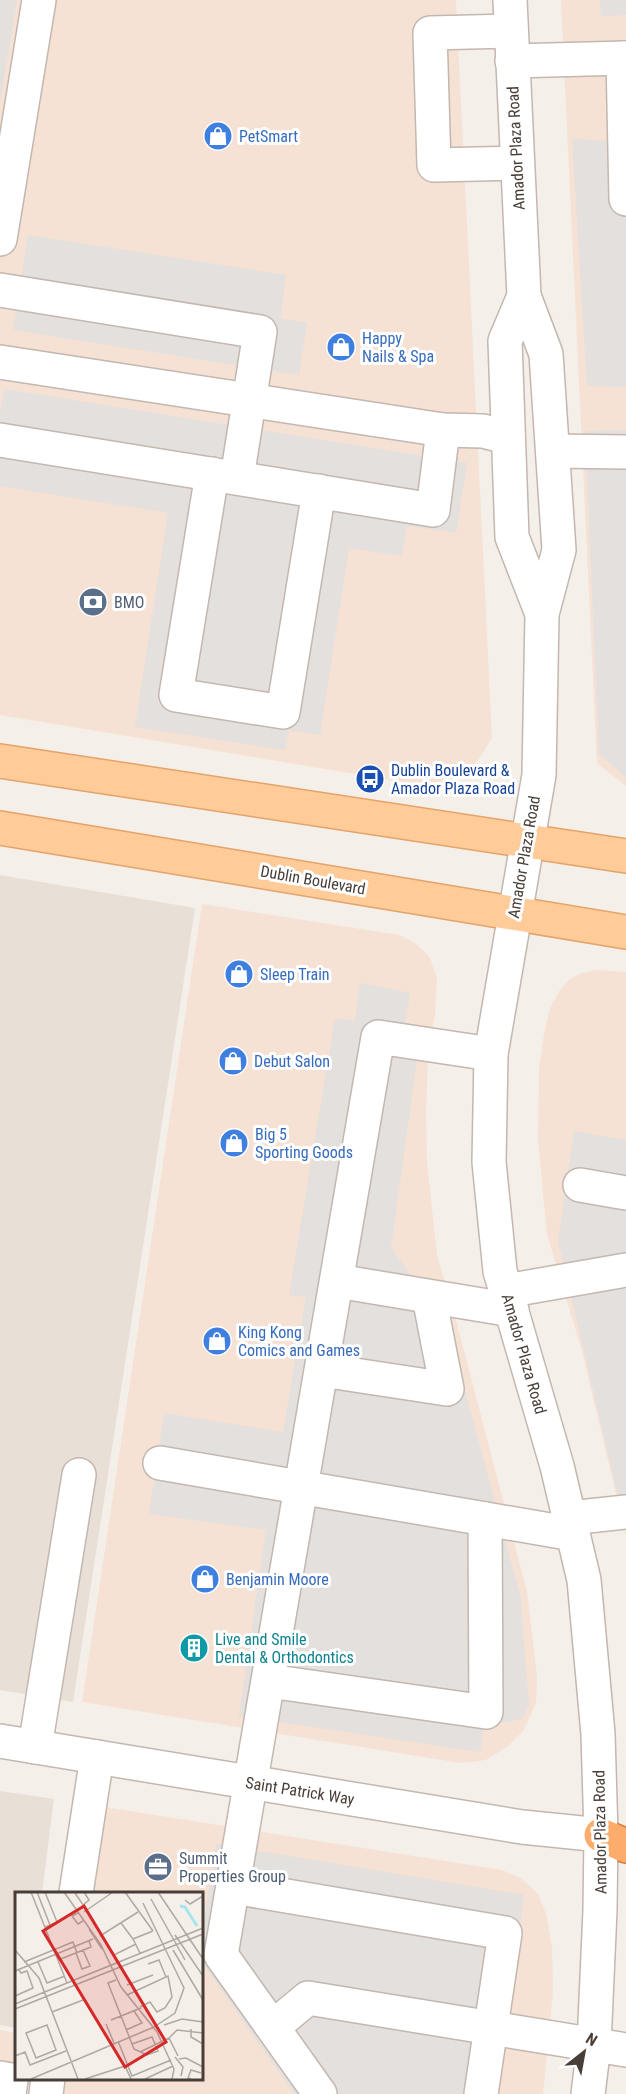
<svg xmlns="http://www.w3.org/2000/svg" width="626" height="2094" font-family="'Roboto Condensed',sans-serif">
<rect width="100%" height="100%" fill="#f5efe9"/>
<!-- residential -->
<g fill="#e8dfd7">
<polygon points="0,875 195,908 73,1702 0,1690"/>
<polygon points="0,1791 54,1799 42,1893 16,1893 16,2028 0,2025"/>
</g>
<!-- commercial -->
<g fill="#f6e1d5">
<polygon points="0,0 456,0 492,738 478,760 462,775 448,783 433,787 0,715"/>
<polygon points="561,0 626,0 626,786 597,763"/>
<polygon points="202,904 399,935 415,943 429,956 437,977 435,1014 428,1059 426,1108 427,1162 437,1255 457,1324 527,1592 537,1677 536,1703 523,1731 508,1746 486,1760 461,1763 82,1702"/>
<polygon points="597,970 626,972 626,1536 582,1351 547,1234 538,1140 539,1069 544,1034 550,1008 560,990 570,979 582,973"/>
<polygon points="72,1802 502,1870 522,1879 538,1894 546,1914 552,1947 553,1992 543,2094 28,2094 31,2078 201,2078 201,1893 58,1893"/>
<polygon points="0,2030 16,2033 16,2078 0,2094"/>
</g>
<!-- parking -->
<g fill="#e3e0de">
<polygon points="0,0 17,0 0,102"/>
<polygon points="600,0 626,0 626,15 601,16"/>
<polygon points="572,139 626,142 626,387 587,386"/>
<polygon points="28,235 286,275 280,318 307,323 299,375 13,330"/>
<polygon points="4,389 467,463 456,533 407,526 402,556 349,548 320,735 289,730 285,750 135,727 168,513 0,486 0,412"/>
<polygon points="626,430 626,777 599,754 585,431"/>
<polygon points="360,983 410,993 400,1058 417,1061 391,1247 449,1331 520,1595 529,1705 522,1719 484,1726 480,1752 239,1716 266,1530 149,1514 164,1413 283,1432 306,1297 289,1295 335,1018 355,1021"/>
<polygon points="574,1131 626,1140 626,1530 558,1241"/>
<polygon points="216,1844 524,1895 497,2094 294,2094 201,1961 201,1937"/>
</g>
<g fill="none" stroke-linecap="round" stroke-linejoin="round">
<!-- minor casing -->
<g stroke="#c3b7af" stroke-width="36">
<g id="minor">
<polyline points="510,0 524,296 546,354 559,550 542,614 539,775 491,1054 489,1162 500,1271 557,1466 584,1580 598,1734 601,1835 600,1910 594,2045 588,2094"/>
<polyline points="511,31 430,33 434,165 516,163"/>
<polyline points="623,58 626,199"/>
<polyline points="512,61 626,58"/>
<polyline points="0,239 39,0"/>
<polyline points="0,290 260,332 237,478"/>
<polyline points="524,296 505,341 512,537 542,614"/>
<polyline points="0,362 443,430 483,431 507,437"/>
<polyline points="0,440 433,510 443,430"/>
<polyline points="554,451 626,452"/>
<polyline points="212,474 176,695 283,712 319,491"/>
<polyline points="580,1185 626,1193"/>
<polyline points="337,1281 512,1310"/>
<polyline points="506,1291 626,1270"/>
<polyline points="322,1370 447,1389 429,1297"/>
<polyline points="160,1463 573,1534"/>
<polyline points="570,1518 626,1512"/>
<polyline points="269,1681 486,1712 485,1519"/>
<polyline points="0,1741 522,1827 601,1835"/>
<polyline points="35,1747 79,1475"/>
<polyline points="233,1887 505,1933 481,2094"/>
<polyline points="76,1893 97,1757"/>
<polyline points="273,2027 308,1998 626,2050"/>
<polyline points="0,2078 11,2080 9,2094"/>
<polyline points="46,2094 48,2078"/>
<polyline points="320,2094 221,1955 378,1037 491,1054"/>
</g>
</g>
<!-- major casing -->
<g stroke="#e4a368" stroke-width="36">
<g id="major">
<polyline points="0,761 626,856"/>
<polyline points="0,828 626,932"/>
</g>
</g>
<!-- highway casing -->
<g stroke="#dd7d3b" stroke-width="36">
<polyline id="highway" points="601,1835 626,1846"/>
</g>
<!-- minor -->
<use href="#minor" stroke="#fff" stroke-width="33"/>
<!-- major -->
<use href="#major" stroke="#fecb99" stroke-width="33"/>
<!-- highway -->
<use href="#highway" stroke="#fdac6c" stroke-width="33"/>
</g>
<!-- icons -->
<defs>
<g id="shop-disc" transform="scale(1.5)"><circle r="9.5" fill="#3f7fe0" stroke="#fff"/><path d="M-5-2.5h2.3a2.7 3.5 0 0 1 5.4 0H5L5.5 6h-11ZM-1.5-2.5h3a1.5 2.3 0 0 0-3 0Z" fill="#fff"/></g>
<g id="bank-disc" transform="scale(1.5)"><circle r="9.5" fill="#5c6f8a" stroke="#fff"/><path d="M-6-4H6V4H-6ZM0-2.3a2.3 2.3 0 1 0 0 4.6a2.3 2.3 0 1 0 0-4.6Z" fill="#fff"/></g>
<g id="bus-disc" transform="scale(1.5)"><circle r="9.5" fill="#1a4fb4" stroke="#fff"/><path d="M-5-6H5V4H4V6H2V4H-2V6H-4V4H-5ZM-3.5-4V0h7V-4ZM-3.5 1.2v1.5H-2V1.2ZM2 1.2v1.5H3.5V1.2Z" fill="#fff"/></g>
<g id="building-disc" transform="scale(1.5)"><circle r="9.5" fill="#0f9aa8" stroke="#fff"/><path d="M-4-6H4V6H1V3H-1V6H-4ZM-2.5-4.3h1.7v1.8h-1.7ZM.8-4.3h1.7v1.8H.8ZM-2.5-1h1.7V.8h-1.7ZM.8-1h1.7V.8H.8Z" fill="#fff"/></g>
<g id="office-disc" transform="scale(1.5)"><circle r="9.5" fill="#5c6f8a" stroke="#fff"/><path d="M-6-3h4V-5.5h4V-3h4V5H-6ZM-1-4.5V-3h2v-1.5ZM-6 0V1H6V0Z" fill="#fff"/></g>
</defs>
<g fill-rule="evenodd">
<use href="#shop-disc" x="218" y="136"/>
<use href="#shop-disc" x="341" y="347"/>
<use href="#bank-disc" x="93" y="602"/>
<use href="#bus-disc" x="370" y="779"/>
<use href="#shop-disc" x="239" y="974"/>
<use href="#shop-disc" x="233" y="1061"/>
<use href="#shop-disc" x="234" y="1143"/>
<use href="#shop-disc" x="217" y="1341"/>
<use href="#shop-disc" x="205" y="1579"/>
<use href="#building-disc" x="194" y="1648"/>
<use href="#office-disc" x="158" y="1867"/>
</g>
<g text-anchor="middle" dominant-baseline="central" stroke-width="6" stroke-linejoin="round" paint-order="stroke">
<!-- shop labels -->
<g font-size="16" fill="#366cbe" stroke="#fff" text-anchor="start">
<text x="239" y="136">PetSmart</text>
<text x="362" y="338">Happy<tspan x="362" dy="18">Nails &amp; Spa</tspan></text>
<text x="260" y="974">Sleep Train</text>
<text x="254" y="1061">Debut Salon</text>
<text x="255" y="1134">Big 5<tspan x="255" dy="18">Sporting Goods</tspan></text>
<text x="238" y="1332">King Kong<tspan x="238" dy="18">Comics and Games</tspan></text>
<text x="226" y="1579">Benjamin Moore</text>
</g>
<!-- street labels -->
<g font-size="16" fill="#483e38" stroke="#fff">
<text transform="translate(516 148) rotate(-93)">Amador Plaza Road</text>
<text transform="translate(524 857) rotate(-80)">Amador Plaza Road</text>
<text transform="translate(313 880) rotate(10)">Dublin Boulevard</text>
<text transform="translate(524 1354) rotate(74)">Amador Plaza Road</text>
<text transform="translate(300 1791) rotate(9)">Saint Patrick Way</text>
<text transform="translate(600 1832) rotate(-91)">Amador Plaza Road</text>
</g>
<!-- service labels -->
<g font-size="16" fill="#4e5e75" stroke="#fff" text-anchor="start">
<text x="114" y="602">BMO</text>
<text x="179" y="1858">Summit<tspan x="179" dy="18">Properties Group</tspan></text>
</g>
<!-- transit labels -->
<g font-size="16" fill="#164399" stroke="#fff" text-anchor="start">
<text x="391" y="770">Dublin Boulevard &amp;<tspan x="391" dy="18">Amador Plaza Road</tspan></text>
</g>
<!-- culture labels -->
<g font-size="16" fill="#0d838f" stroke="#fff" text-anchor="start">
<text x="215" y="1639">Live and Smile<tspan x="215" dy="18">Dental &amp; Orthodontics</tspan></text>
</g>
</g>
<!-- overview -->
<g transform="translate(15 1892)">
<rect width="188" height="188" fill="#f5efe9"/>
<path fill="none" stroke="#a7e3f0" stroke-width="3" d="M165,14L170,15L182,34"/>
<path fill="none" stroke="#b0a8a2" stroke-width="1.5" d="M16,0L52,91M22,0L35,33M49,0L86,53L106,95L142,140L159,177L157,187M110,0L138,39M143,0L188,67M60,1L68,13L74,8L69,0M136,7L170,68M170,8L175,12L188,4M128,11L169,96L160,121L139,135M71,18L99,63L121,52M69,20L98,0M63,21L57,24L63,32L68,29M106,31L118,47M30,35L42,30L30,0M74,37L87,57M160,43L188,84M85,44L123,20M0,58L24,86L63,187M158,58L188,108M61,61L67,77L75,74L68,58M125,61L118,47L138,39M43,68L76,55L74,49M9,70L58,50L62,61M23,70L32,91L50,84M133,72L144,68L151,85M0,79L78,47M101,88L93,91L119,157L132,163L143,159L137,145L117,152M112,93L138,83M112,103L153,84L157,105L150,116L142,120L135,110L125,115M0,104L18,96L12,79L6,81L4,78M0,112L188,36M0,117L188,42M37,120L68,108M96,128L126,116M91,132L99,151M32,133L41,158L21,166L11,141ZM149,133L167,127L188,130M176,137V145L188,152M111,138L127,131L119,119M154,146L162,138L188,141M103,149L117,184L156,168M125,160L154,146L163,164M0,164L10,160L15,173L51,159M160,165L168,175L166,184M164,167L171,166L188,175M16,187L139,135M70,187L110,174L116,187M130,187L158,174M176,187L173,186L176,178L186,181"/>
<path fill="#d62828" fill-opacity="0.15" stroke="#d62828" stroke-width="3" d="M69,14L151,150L110,175L28,39Z"/>
<rect width="188" height="188" fill="none" stroke="#483e38" stroke-width="3"/>
</g>
<!-- north arrow -->
<g transform="translate(584 2052) rotate(31)" stroke="#ffffff" stroke-width="4.5" paint-order="stroke">
<path d="M0-4.5L10 22L0 15L-10 22Z" fill="#483e38"/>
<text y="-9" font-size="16" font-weight="bold" text-anchor="middle" fill="#483e38">N</text>
</g>
</svg>
